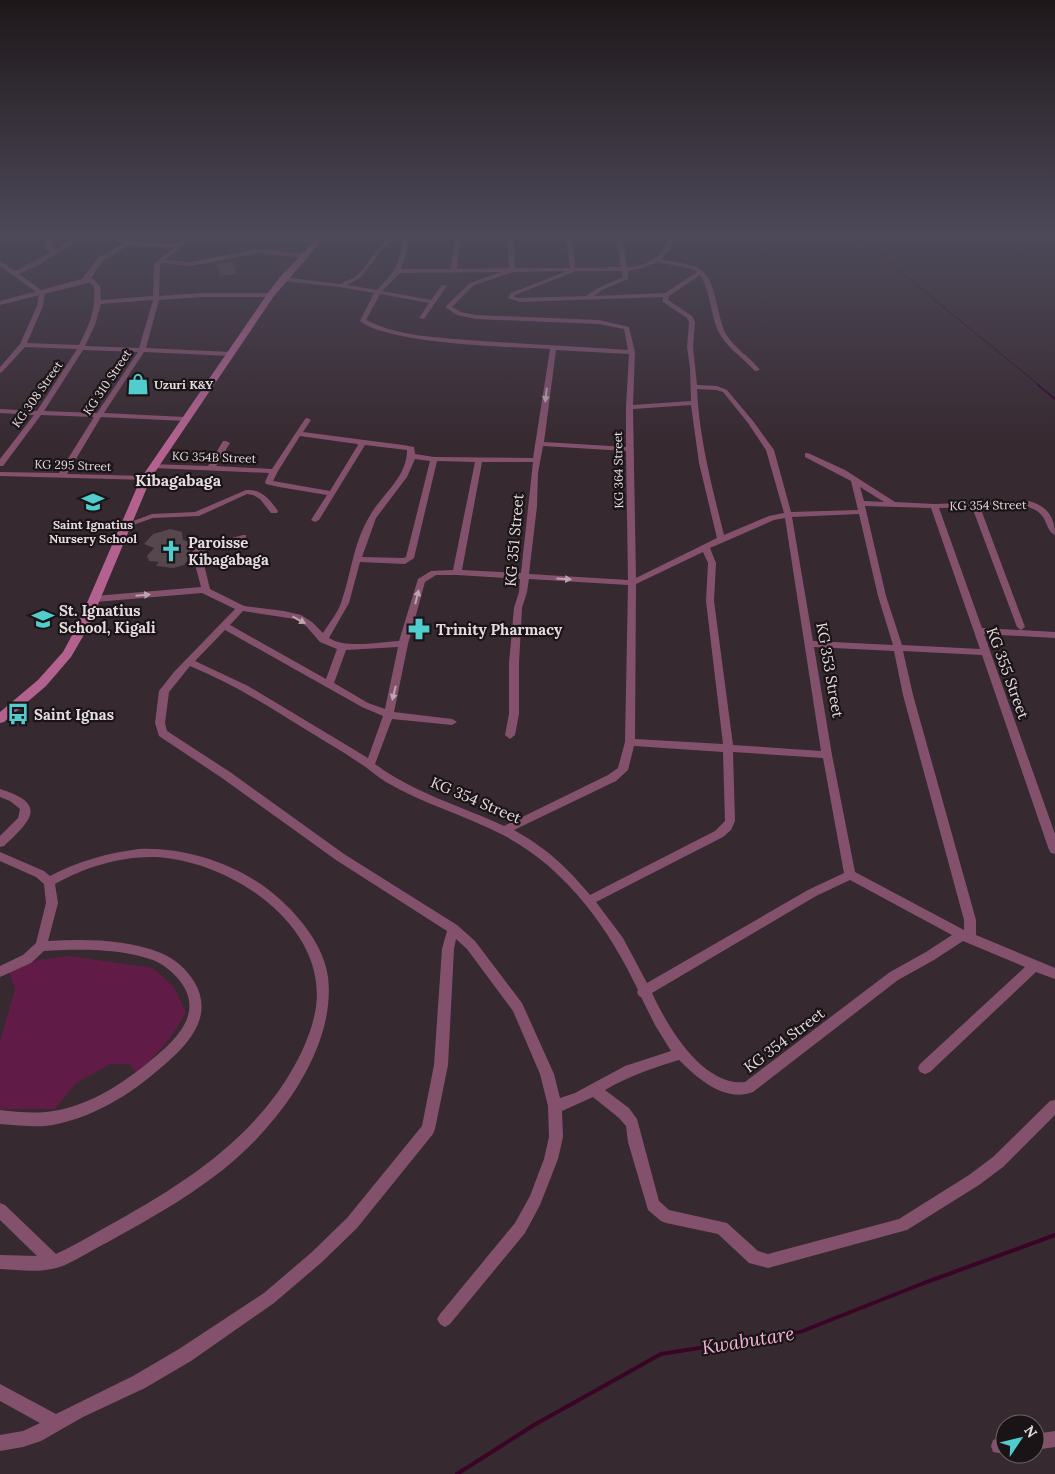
<svg xmlns="http://www.w3.org/2000/svg" width="1055" height="1474" font-family="Lora,serif">
<rect width="100%" height="100%" fill="#372930"/>
<!-- green -->
<path fill="#601c46" d="M70,956L153,968L173,986L186,1012C172,1039 159,1052 137,1073L129,1064H111L77,1082L55,1109H0V1041L15,989L8,970L38,960Z"/>
<g fill="none" stroke-linecap="round" stroke-linejoin="round">
<!-- stream-far2 -->
<polyline stroke="#3a0427" stroke-width="1" points="858,237 1040,386"/>
<!-- stream-far1 -->
<polyline stroke="#3a0427" stroke-width="2" points="1038,385 1055,399"/>
<!-- stream -->
<polyline stroke="#3a0427" stroke-width="4" points="457,1474 534,1425 661,1354 800,1332 924,1283 1055,1235"/>
</g>
<!-- building -->
<g fill="#56464e">
<polygon points="233,262 236,274 220,276 217,264"/>
<polygon points="170,529 182,532 183,540 190,542 193,547 188,554 191,556 184,565 173,568 156,566 159,562 149,561 147,556 154,548 144,544 153,534"/>
</g>
<g fill="none" stroke-linecap="round" stroke-linejoin="round">
<!-- minor -->
<g fill="#84516d" fill-rule="evenodd">
<path d="M47,237H53L51,244L52,248L55,250L77,237H83L40,264L19,274L45,293L43,306L27,343L79,345C90,323 96,310 94,286L86,280V278L93,279L100,286L101,300L153,296L154,264L178,244L183,245L165,260L191,262L258,249L305,254L308,256L305,258L258,253L191,266L162,263L160,265L159,296L202,293H271L274,295L271,297H202L159,300L146,348L231,352L234,354L231,356L144,352L104,413L185,417L189,419L185,421L101,417L67,474L146,476L150,478L149,480L0,476V472L59,473L94,417L41,415L3,466H0V459L34,415L0,413V409L37,411L77,349L25,347L2,372L0,373V367L20,344L37,306L39,294L0,266V261L15,271L51,253L46,249L45,244ZM153,300L139,348L85,346L95,325L101,304ZM83,350L138,352L97,413L44,411Z"/>
<polygon points="91,237 108,237 130,240 132,237 137,237 131,244"/>
<path d="M390,237H396L382,250L360,278L347,285L377,290C396,270 400,266 402,237H408L407,251L401,269H451L455,237H461L457,269L509,268L508,237H514L515,268H570L566,237H572L575,268L621,267L616,237H622L627,267C647,267 663,256 669,237H675L669,250L661,259C672,262 687,263 698,268C717,277 716,316 726,334C734,348 750,357 760,370L755,371C743,358 726,347 718,331C710,313 711,292 700,275L669,296L668,300L692,316L695,322L693,347L697,385L717,386L727,390L753,421L774,450L791,512L858,510L851,481L805,457V453H808L845,470L895,502L934,504L1029,501C1047,506 1055,517 1055,535C1048,532 1047,523 1043,517C1030,499 999,506 980,507L1025,627L1021,630L1017,627L972,507L939,508L982,628L1055,632V638L984,634L1055,834V854L1051,853L1049,850L982,655L903,651L913,695L976,920V935L1055,968V979L1036,972L930,1072L925,1074L920,1072L918,1068L920,1064L1025,967L963,941L934,960L898,980L753,1092C725,1103 697,1078 679,1060C653,1068 629,1076 605,1090L629,1108L637,1119L659,1201L669,1210L727,1223L758,1251L768,1254L899,1219L969,1175L993,1157L1050,1101L1055,1100V1115L1003,1167L979,1185L907,1230L768,1268L749,1263L718,1234L666,1223L661,1221L648,1210L628,1142L626,1126L619,1118L593,1097L562,1111L563,1137L558,1159L540,1205L525,1233L450,1324L445,1327L440,1324L437,1319L440,1314L515,1223L530,1196L544,1159L549,1137L548,1106L540,1074L513,1011L467,949L456,939L454,949L448,1065L435,1129L433,1134L357,1228L322,1262L274,1303L191,1361L145,1388L83,1417L41,1441L23,1447L0,1451V1435L23,1431L40,1423L0,1401V1384L56,1414L133,1376L179,1349L264,1293L312,1252L347,1218L422,1126L434,1065L442,949L447,931L336,860L222,778L159,736L155,723L159,691L174,672L235,609L202,593L95,602L91,599L95,596L201,587L192,553L194,548L243,535H246V539L201,552L210,589L244,606L284,611L301,615L312,622L323,633C329,623 337,614 341,603C351,575 353,545 368,519C380,495 407,479 407,450L365,445L319,520L315,522L311,520L327,495L279,487L266,484L265,482L269,473L154,468H151V464L208,466L223,441H226L230,443L216,466L272,469L305,419L307,418L311,420L303,432L403,445L414,447L415,454L434,457L533,458L550,349C509,347 389,344 360,321L374,293L339,287L283,281L280,279L283,277L340,284C345,281 350,280 355,277C369,266 375,248 390,237ZM657,262L692,269L697,272L665,293L594,296L602,290L628,279V271L642,268ZM567,271L511,293L508,298L520,302L663,297V302L687,318L689,322L687,347L690,368L691,401L633,405L635,352L629,327L599,320L476,315L461,312L452,307L474,285L513,272ZM576,271H622L623,277L598,288L586,296L520,298L514,297L515,295ZM501,272L470,283L445,307L457,315L476,319L599,324L624,329L628,350C575,346 521,344 467,340C434,337 397,336 366,320L380,294L429,303L419,318L424,319L447,286L442,285L431,300L382,291L400,273ZM556,350L629,354L626,407V447L544,442ZM697,389L716,390L723,392L748,423L766,450L784,513L769,516L724,535C712,487 699,438 697,389ZM691,405L699,463L717,538L636,578L633,409ZM300,436L357,444L358,445L330,491L273,481L278,471ZM543,446L626,451L628,580L529,574L537,506L538,473ZM415,459L430,461L406,557L403,558L362,557L376,518L407,477ZM437,461L475,462L453,570L431,571L418,579L399,641C379,642 346,649 329,638L349,603L360,562L405,564L414,558ZM482,462H533L521,573L462,570ZM860,487L884,502L864,501ZM865,506L931,508L980,649L902,645L886,596ZM859,514L878,596L893,645L813,641L792,517ZM785,518L821,751L733,745L714,601L716,563L710,548L774,520ZM703,552L708,563L706,601L723,744L635,739L636,584ZM436,575H457L520,579L519,592L514,608L509,663V714L505,735L510,739L515,735L519,714V663L522,608L527,592L529,579L628,585L625,742L618,768L608,775L504,826C461,806 414,793 375,764L392,719L452,725L457,722L452,719L394,712L408,644L425,582ZM243,611L295,619L306,626L320,642L337,649L326,679L230,625ZM225,630L362,707L383,716L368,758L248,686L195,661ZM398,647L385,709L368,703L334,683L346,650ZM814,647L894,651L903,695L964,920V930L855,872L832,755ZM190,666C229,682 265,704 300,726C319,738 339,749 358,762C368,768 376,776 386,782C423,804 465,815 503,835C565,867 609,928 638,990L637,992L639,996L641,997L655,1025L671,1051L625,1066L575,1093L560,1098L554,1074L522,1003L475,941L457,925L344,854L230,772L167,731L165,723L169,692ZM634,746L723,752L725,821L715,831L590,895C567,867 546,848 514,830L616,781L628,770ZM733,752L823,758L844,873L808,890L647,983L623,938L596,902L723,837L731,830L735,821ZM850,880L952,935L926,952L890,972L745,1082C703,1087 667,1026 652,993L816,896Z"/>
<path d="M246,490C262,489 269,499 278,511L277,513H271L260,499L253,495L247,494L199,516L153,518L124,528L120,526L152,514L195,512Z"/>
<path d="M0,789C48,804 32,820 4,846L0,847V836L18,818L20,809L10,801L0,797Z"/>
<path d="M139,849C191,847 250,868 287,906C306,925 324,949 328,977C336,1043 285,1115 238,1157C200,1191 153,1217 108,1242C94,1249 80,1258 65,1265C44,1274 22,1270 0,1269V1255L37,1256L0,1220V1203L5,1205L56,1254C73,1246 90,1236 106,1227C175,1189 243,1147 286,1080C300,1058 312,1033 316,1007C327,924 230,861 156,857C121,856 85,867 55,884L58,903L48,941C86,939 126,939 161,953C175,959 187,969 195,983C217,1022 179,1053 151,1076C123,1099 89,1118 53,1125C36,1128 18,1125 0,1124V1110C17,1112 36,1114 53,1111C87,1106 117,1087 144,1066C170,1045 207,1016 180,981C173,972 163,964 153,960C118,948 80,949 44,951L31,963L0,977V966L23,955L36,943L46,903L44,884L36,877L0,861V852L44,871L50,876C78,861 108,853 139,849Z"/>
<polygon points="1055,1431 1055,1447 1035,1450 1035,1434"/>
<polygon points="999,1438 1005,1438 1005,1454 993,1452 991,1446 993,1440"/>
</g>
<!-- tertiary -->
<g fill="#84516d" fill-rule="evenodd">
<polygon points="184,237 191,237 182,246 174,248 129,245 102,261 88,283 0,305 0,301 82,279 97,259 126,242 174,244 178,243"/>
<polygon points="268,237 292,237 320,242 317,244"/>
</g>
<!-- secondary -->
<polygon fill="#b36290" fill-rule="evenodd" points="318,237 325,237 274,296 151,478 89,626 71,657 46,686 4,722 0,723 0,712 38,680 63,652 77,626 141,478 268,293 280,277"/>
</g>
<!-- one-way arrows -->
<defs><path id="oneway-solid" d="M-6-.8H1V-3.2L6.5 0L1 3.2V.8H-6Z" transform="scale(1.25)"/></defs>
<g fill="#bea4b2">
<use href="#oneway-solid" transform="translate(546 395) rotate(97)"/>
<use href="#oneway-solid" transform="translate(564 579) rotate(3)"/>
<use href="#oneway-solid" transform="translate(143 595) rotate(-5)"/>
<use href="#oneway-solid" transform="translate(417 597) rotate(-76)"/>
<use href="#oneway-solid" transform="translate(299 620) rotate(28)"/>
<use href="#oneway-solid" transform="translate(394 693) rotate(104)"/>
</g>
<!-- sky -->
<linearGradient id="sky" x2="0" y2="1"><stop stop-color="#1e171a"/><stop offset="0.53" stop-color="#4d4959"/><stop offset="1" stop-color="#4d4959" stop-opacity="0"/></linearGradient>
<rect width="1055" height="444" fill="url(#sky)"/>
<!-- icons -->
<defs>
<g id="shop-bare" transform="scale(1.725)"><path d="M-5-2.5h2.3a2.7 3.5 0 0 1 5.4 0H5L5.5 6h-11ZM-1.5-2.5h3a1.5 2.3 0 0 0-3 0Z" fill="#52cdce" stroke="#1a1417" stroke-width="2.5" paint-order="stroke"/></g>
<g id="school-bare" transform="scale(1.725)"><path d="M0-5L7-2L0 1L-7-2ZM-4 1L0 2.5L4 1V4Q0 6-4 4Z" fill="#52cdce" stroke="#1a1417" stroke-width="2.5" paint-order="stroke"/></g>
<g id="church-bare" transform="scale(1.725)"><path d="M-1.2-6h2.4v3.5h3.3v2.4h-3.3V6h-2.4V-.1h-3.3v-2.4h3.3Z" fill="#52cdce" stroke="#1a1417" stroke-width="2.5" paint-order="stroke"/></g>
<g id="pharmacy-bare" transform="scale(1.725)"><path d="M-2-6h4v4h4v4h-4v4h-4v-4h-4v-4h4Z" fill="#52cdce" stroke="#1a1417" stroke-width="2.5" paint-order="stroke"/></g>
<g id="bus-bare" transform="scale(1.725)"><path d="M-5-6H5V4H4V6H2V4H-2V6H-4V4H-5ZM-3.5-4V0h7V-4ZM-3.5 1.2v1.5H-2V1.2ZM2 1.2v1.5H3.5V1.2Z" fill="#52cdce" stroke="#1a1417" stroke-width="2.5" paint-order="stroke"/></g>
</defs>
<g fill-rule="evenodd">
<use href="#shop-bare" x="138" y="384"/>
<use href="#school-bare" x="93" y="502"/>
<use href="#church-bare" x="171" y="551"/>
<use href="#school-bare" x="43" y="619"/>
<use href="#pharmacy-bare" x="419" y="629"/>
<use href="#bus-bare" x="18" y="714"/>
</g>
<g text-anchor="middle" dominant-baseline="central" stroke-width="4.5" stroke-linejoin="round" paint-order="stroke">
<!-- far-street labels -->
<g font-size="12" fill="#e5dbe0" stroke="#1a1417">
<text transform="translate(107 382) rotate(-56)">KG 310 Street</text>
<text transform="translate(37 394) rotate(-55)">KG 308 Street</text>
<text transform="translate(214 457) rotate(2)">KG 354B Street</text>
<text transform="translate(73 465) rotate(2)">KG 295 Street</text>
<text transform="translate(618 470) rotate(-91)">KG 364 Street</text>
<text transform="translate(988 505) rotate(-1)">KG 354 Street</text>
</g>
<!-- far-poi labels -->
<g font-size="12" font-weight="bold" fill="#e5dbe0" stroke="#1a1417" text-anchor="start">
<text x="154" y="384">Uzuri K&amp;Y</text>
<text x="93" y="524" text-anchor="middle">Saint Ignatius<tspan x="93" dy="14">Nursery School</tspan></text>
</g>
<!-- street labels -->
<g font-size="15" fill="#e5dbe0" stroke="#1a1417">
<text transform="translate(514 540) rotate(-85)">KG 351 Street</text>
<text transform="translate(830 670) rotate(80)">KG 353 Street</text>
<text transform="translate(1008 673) rotate(70)">KG 355 Street</text>
<text transform="translate(476 800) rotate(23)">KG 354 Street</text>
<text transform="translate(784 1040) rotate(-37)">KG 354 Street</text>
</g>
<!-- poi labels -->
<g font-size="15" font-weight="bold" fill="#e5dbe0" stroke="#1a1417" text-anchor="start">
<text x="188" y="542">Paroisse<tspan x="188" dy="17">Kibagabaga</tspan></text>
<text x="59" y="610">St. Ignatius<tspan x="59" dy="17">School, Kigali</tspan></text>
<text x="436" y="629">Trinity Pharmacy</text>
<text x="34" y="714">Saint Ignas</text>
</g>
<!-- far-district labels -->
<g font-size="16" font-weight="bold" fill="#e5dbe0" stroke="#1a1417">
<text x="178" y="480">Kibagabaga</text>
</g>
<!-- near-water labels -->
<g font-size="19" font-style="italic" fill="#f3b3d5" stroke="#1a1417">
<text transform="translate(748 1340) rotate(-9)">Kwabutare</text>
</g>
</g>
<!-- north arrow -->
<g transform="translate(1020 1439) rotate(55)"><circle r="24" fill="#1a1417" stroke="#6b6467"/>
<path d="M0-4L9 19L0 12L-9 19Z" fill="#52cdce"/>
<text y="-8" font-size="14" font-weight="bold" text-anchor="middle" fill="#e5dbe0">N</text>
</g>
</svg>
